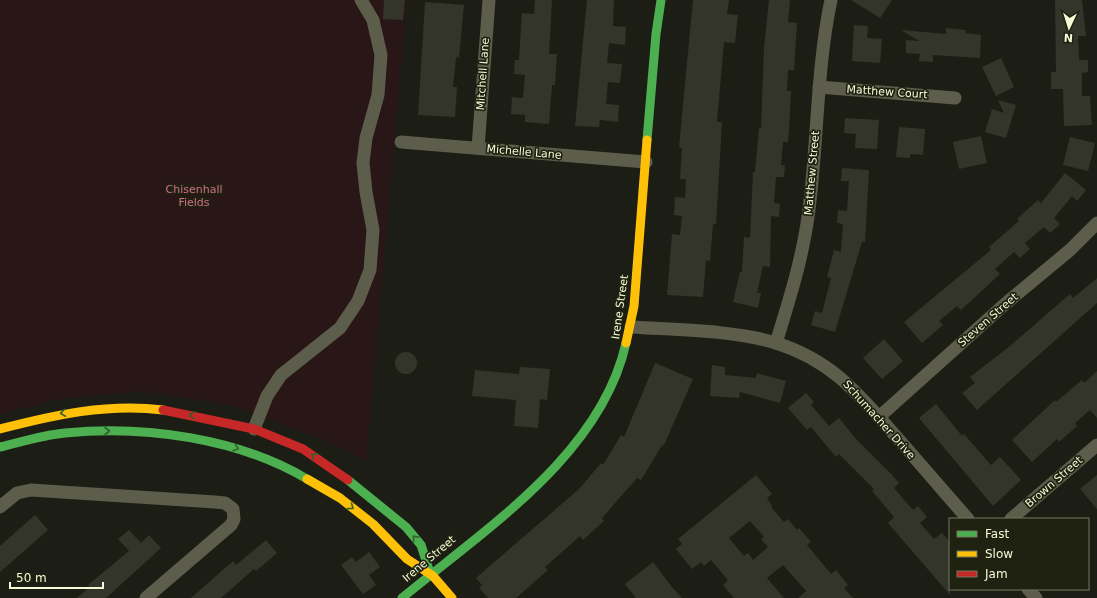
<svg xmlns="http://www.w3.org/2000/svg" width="1097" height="598" font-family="'DejaVu Sans',sans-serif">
<rect width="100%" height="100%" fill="#1c1e15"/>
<!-- green -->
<polygon fill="#291616" points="0,0 407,0 366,460 321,439 234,406 142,391 64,398 0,414"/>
<!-- building -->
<g fill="#33352a" fill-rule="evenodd">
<polygon points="384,0 405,0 403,20 383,19"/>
<polygon points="535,0 552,0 549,54 557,54 555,85 552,85 549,124 525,122 525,115 511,114 512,97 523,98 525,75 514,74 515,60 519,60 522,13 534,14"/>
<polygon points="587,0 614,0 613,26 626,27 625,45 609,43 607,63 622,64 620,83 608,82 606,104 619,105 618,122 600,120 599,127 575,126"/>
<polygon points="693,0 729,0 727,14 738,15 735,43 724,42 717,122 722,122 716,224 713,224 710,261 706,260 703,297 667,295 672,234 680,235 682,216 674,215 675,197 685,198 686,179 680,179 682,148 679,147"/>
<polygon points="769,0 790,0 788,22 797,23 794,70 788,70 787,91 791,91 789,130 788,142 783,142 781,165 785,165 784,177 776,177 774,203 780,204 779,217 771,216 770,267 763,266 757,293 761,293 758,308 733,302 740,272 742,272 744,237 750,238 753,172 755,172 759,128 761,128 764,47"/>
<polygon points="851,0 892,0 880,18"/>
<polygon points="1055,0 1082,0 1086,36 1078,36 1079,60 1088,60 1088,72 1082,73 1082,96 1090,96 1092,125 1064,126 1063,89 1051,89 1051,72 1056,72"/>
<polygon points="425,2 464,5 459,58 456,57 453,87 457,87 455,117 418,115"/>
<polygon points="854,25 868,26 867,38 882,39 880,63 852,61"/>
<polygon points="946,28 966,30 965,33 981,35 980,58 933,55 933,62 919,61 920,54 906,53 906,40 919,41 901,30 946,34"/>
<polygon points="1001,58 1014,87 996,96 982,67"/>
<polygon points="998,100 1016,105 1006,138 985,132 992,109 1004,113"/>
<polygon points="845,118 879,120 877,149 855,148 856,134 844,133"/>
<polygon points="899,127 925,129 923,155 910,154 910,158 896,157"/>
<polygon points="981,136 987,163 959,169 953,142"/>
<polygon points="1070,137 1095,143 1088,171 1063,165"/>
<polygon points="842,168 869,170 865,242 862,242 835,332 811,325 815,311 822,313 831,278 827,277 834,250 841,252 843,224 837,223 838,210 847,211 849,181 841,181"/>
<polygon points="1065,173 1086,190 1077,201 1072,196 1054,218 1060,224 1050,233 1044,227 1025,243 1030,249 1020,258 1014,252 995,269 1000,274 961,310 957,306 939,321 943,325 922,343 904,322 991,250 989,247 1019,221 1017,219 1038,200 1041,203"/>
<polygon points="1097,278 1097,303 977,410 962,393 975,383 970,377 1010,346 1070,294 1073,298"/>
<polygon points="884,339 903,361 882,379 863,358"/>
<circle cx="406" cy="363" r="11"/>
<polygon points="655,363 693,379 664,445 662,445 641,480 637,478 602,518 604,521 583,540 580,536 545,567 548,570 516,598 488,598 479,588 482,585 476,578 579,489 601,463 603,465 621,435 624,437"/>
<polygon points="712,365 725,367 725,375 756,378 757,373 786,381 780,403 740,392 739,398 710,396"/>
<polygon points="520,367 550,369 547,400 540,399 538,428 514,426 516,400 472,396 475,370 519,374"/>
<polygon points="1097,371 1097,418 1090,410 1075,423 1077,426 1059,442 1057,439 1032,462 1012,440 1055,400 1056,402 1082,380 1084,383"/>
<polygon points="806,393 814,402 811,405 829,426 839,418 856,439 892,475 899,483 894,488 913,510 918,506 927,517 920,523 934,539 942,533 950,542 950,595 888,523 894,517 872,491 874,489 839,454 836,457 811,427 807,430 788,408"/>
<polygon points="936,404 962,436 964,434 991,465 1000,457 1021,480 993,506 919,418"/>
<path d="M756,475L772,494L767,498L772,506L771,507L784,522L788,519L797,530L799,528L811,542L807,545L831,574L836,570L848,585L844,588L853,598H798L806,591L783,565L767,578L784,598H734L723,585L728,580L711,560L704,566L701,562L692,569L676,549L682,544L678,539ZM750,521L764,537L761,539L768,547L753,560L748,553L744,556L729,538Z"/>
<polygon points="1097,475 1097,509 1080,489"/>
<polygon points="35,515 48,530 0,572 0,546"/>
<polygon points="129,530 141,543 149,535 161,548 106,598 77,598 90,587 88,585 129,551 118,539"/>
<polygon points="266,540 277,553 256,571 254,569 221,598 191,598 233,561 236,565"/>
<polygon points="369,552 380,567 369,575 376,585 363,594 341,565 352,557 356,562"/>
<polygon points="653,562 672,587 682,598 636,598 625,584"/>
</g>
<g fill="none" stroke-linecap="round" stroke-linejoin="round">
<!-- street -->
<g stroke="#5d5d4b" stroke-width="13">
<polyline points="819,87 955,98"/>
<polyline points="401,142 646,162"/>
<polyline points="478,148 489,0"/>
<path d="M631,327C677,330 733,330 776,343C834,361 861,397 900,441C923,467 945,493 968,519"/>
<path d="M776,343C789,301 802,260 808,217C818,145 816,71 831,0"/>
<polyline points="879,417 1005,304 1070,250 1097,223"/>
<polyline points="254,429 267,396 281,375 340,328 358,301 370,270 373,230 366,192 363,163 366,138 378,95 381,55 373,20 361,0"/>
<polyline points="0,507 17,493 31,490 215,502 225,503 233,509 234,519 231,525 146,598"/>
<polyline points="1011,519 1097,445"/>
<polyline points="1028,589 1036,598"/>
</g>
<!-- fast -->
<g stroke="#4caf50" stroke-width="9">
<polyline points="647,140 656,34 661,0"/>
<path d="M0,447C21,442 43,435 65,433C144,425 238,438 307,479"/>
<polyline points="348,480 406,527 421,545 430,573"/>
<path d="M402,598C485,529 601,455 626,343"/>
</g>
<!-- slow -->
<g stroke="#ffc107" stroke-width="9">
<polyline points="626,343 634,306 647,140"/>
<path d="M0,429C54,415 107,403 163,410"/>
<polyline points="307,479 340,498 373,524 407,559 433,576 452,598"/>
</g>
<!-- jam -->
<polyline stroke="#c62828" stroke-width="9" points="163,410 254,429 303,449 348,480"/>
</g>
<!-- one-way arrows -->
<defs><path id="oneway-chevron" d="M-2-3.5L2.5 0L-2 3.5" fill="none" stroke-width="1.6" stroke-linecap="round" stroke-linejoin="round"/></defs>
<g stroke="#33612d">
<use href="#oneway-chevron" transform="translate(63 413) rotate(172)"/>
<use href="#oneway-chevron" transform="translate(192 415) rotate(-170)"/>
<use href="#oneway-chevron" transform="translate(107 431)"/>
<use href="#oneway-chevron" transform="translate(236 448) rotate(19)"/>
<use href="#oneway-chevron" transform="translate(314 456) rotate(-147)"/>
<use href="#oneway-chevron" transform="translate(351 507) rotate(37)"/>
<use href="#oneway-chevron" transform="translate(415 538) rotate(-131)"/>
</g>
<g text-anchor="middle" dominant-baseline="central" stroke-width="3.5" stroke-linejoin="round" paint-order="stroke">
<!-- street labels -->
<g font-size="11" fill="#f6fad7" stroke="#1f2211">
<text transform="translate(483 74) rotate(-86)">Mitchell Lane</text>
<text transform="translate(887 92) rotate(4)">Matthew Court</text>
<text transform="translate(524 152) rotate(5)">Michelle Lane</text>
<text transform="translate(812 173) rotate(-85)">Matthew Street</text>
<text transform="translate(620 307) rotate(-82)">Irene Street</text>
<text transform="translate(988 320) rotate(-41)">Steven Street</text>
<text transform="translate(879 420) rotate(48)">Schumacher Drive</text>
<text transform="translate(1054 482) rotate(-41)">Brown Street</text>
<text transform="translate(429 559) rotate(-40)">Irene Street</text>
</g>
<!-- park labels -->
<g font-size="11" fill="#d16c86" stroke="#1f2211">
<text x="194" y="189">Chisenhall<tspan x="194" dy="13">Fields</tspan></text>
</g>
</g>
<!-- legend -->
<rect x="949" y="518" width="140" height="72" fill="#1f2211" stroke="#757860"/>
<rect x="957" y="531" width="20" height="6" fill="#4caf50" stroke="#757860"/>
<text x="985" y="538" font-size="12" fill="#f6fad7">Fast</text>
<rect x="957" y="551" width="20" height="6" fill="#ffc107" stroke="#757860"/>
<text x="985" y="558" font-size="12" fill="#f6fad7">Slow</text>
<rect x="957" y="571" width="20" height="6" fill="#c62828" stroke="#757860"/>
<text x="985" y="578" font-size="12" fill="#f6fad7">Jam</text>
<!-- north arrow -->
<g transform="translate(1069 28) rotate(184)" stroke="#1f2211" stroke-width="3" paint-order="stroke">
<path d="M0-3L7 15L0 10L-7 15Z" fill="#f6fad7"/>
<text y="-6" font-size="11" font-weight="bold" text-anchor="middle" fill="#f6fad7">N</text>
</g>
<!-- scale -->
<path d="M10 582v6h93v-6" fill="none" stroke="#f6fad7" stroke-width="2"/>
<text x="16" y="582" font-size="12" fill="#f6fad7" stroke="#1f2211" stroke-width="3" paint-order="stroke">50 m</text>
</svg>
